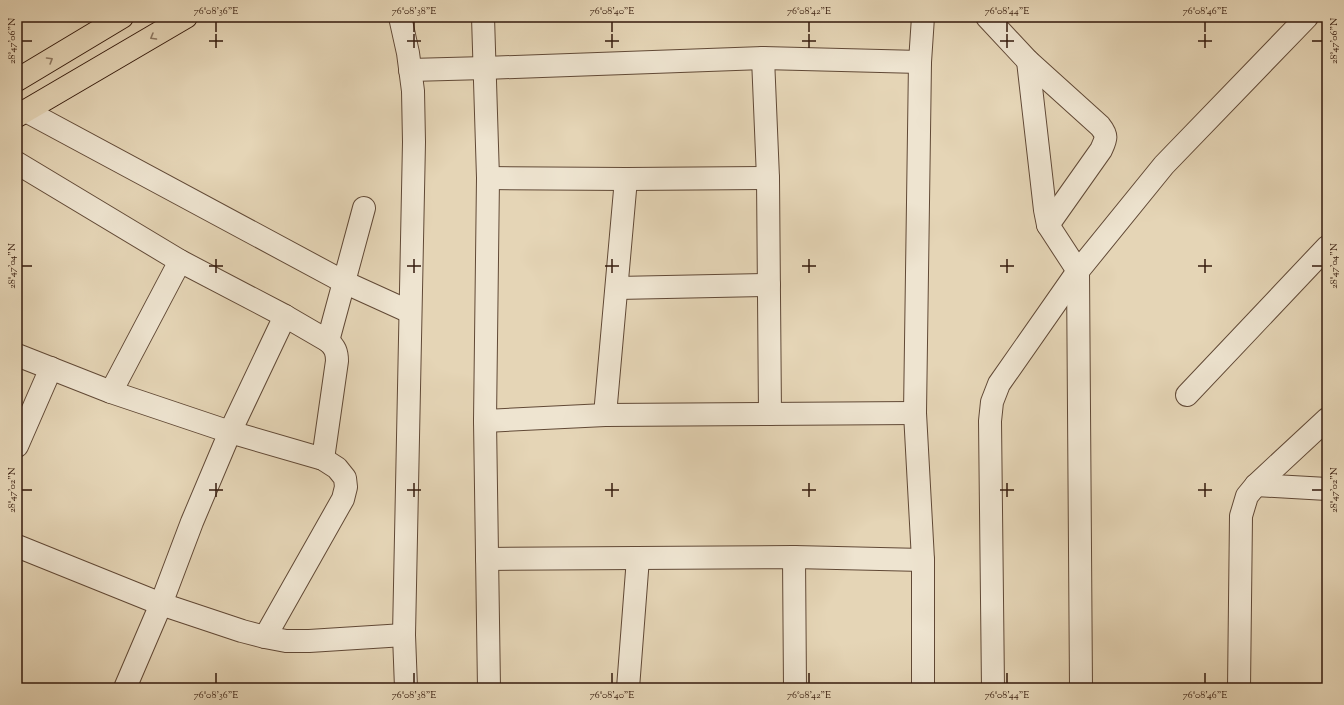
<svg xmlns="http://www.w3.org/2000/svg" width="1344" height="705" font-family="'Sorts Mill Goudy',serif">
<rect width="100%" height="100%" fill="#e5d5b6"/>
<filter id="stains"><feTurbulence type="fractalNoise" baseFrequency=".005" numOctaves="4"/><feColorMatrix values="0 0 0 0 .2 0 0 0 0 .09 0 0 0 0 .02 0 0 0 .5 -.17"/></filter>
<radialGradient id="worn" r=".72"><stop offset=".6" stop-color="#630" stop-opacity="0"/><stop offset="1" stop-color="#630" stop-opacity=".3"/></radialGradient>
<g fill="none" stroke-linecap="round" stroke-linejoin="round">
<!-- minor casing -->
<g stroke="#614936" stroke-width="24">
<g id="minor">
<polyline points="400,17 408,53 413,91 414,142 404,635 406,688"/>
<polyline points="483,17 488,178 485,421 489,688"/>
<polyline points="923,17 920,62 915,413 923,560 923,688"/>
<path d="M987,17L1028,61L1100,126C1108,136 1106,139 1101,150L1048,225"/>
<polyline points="763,58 768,178 770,414"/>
<polyline points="1028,61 1045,210 1048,225 1078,271 1081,688"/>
<polyline points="410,70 485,68 763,58 920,62"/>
<polyline points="26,111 344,282 410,312"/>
<path d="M17,163L180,261L285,316L328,341C335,347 337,352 337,361L323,459"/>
<polyline points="488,178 626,179 768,178"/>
<polyline points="617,288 769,285"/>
<polyline points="328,341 364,208"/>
<polyline points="17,355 111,392 230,432 323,459 337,468 345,478 346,487 343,499 265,637"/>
<polyline points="111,392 180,261"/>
<polyline points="1187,395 1327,247"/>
<polyline points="605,415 626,179"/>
<polyline points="485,421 605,415 915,413"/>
<polyline points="17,446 51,368"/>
<polyline points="1256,485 1327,489"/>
<polyline points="17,546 161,604 242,631 265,637 286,641 309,641 404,635"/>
<polyline points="794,557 795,688"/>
<polyline points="487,559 794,557 923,560"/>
<polyline points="125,688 161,604 192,522 230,432 285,316"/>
<polyline points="628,688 638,558"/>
<polyline points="993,688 990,421 992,402 999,384 1078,271 1164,165 1307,17"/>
<polyline points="1239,688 1241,516 1247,496 1256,485 1327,419"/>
</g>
</g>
<!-- primary casing -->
<g stroke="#351a0c" stroke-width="24">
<g id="primary">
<polyline points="17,80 122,17"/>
<polyline points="17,116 186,17"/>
</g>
</g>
<!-- minor -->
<use href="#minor" stroke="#eee4d0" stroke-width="22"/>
<!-- primary -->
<use href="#primary" stroke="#e5d5b6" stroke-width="22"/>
</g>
<!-- one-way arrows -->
<defs><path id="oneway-chevron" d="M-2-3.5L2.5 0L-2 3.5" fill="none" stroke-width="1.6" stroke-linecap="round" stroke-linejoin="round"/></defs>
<g stroke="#8d7861">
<use href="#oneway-chevron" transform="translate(153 37) rotate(150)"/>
<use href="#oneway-chevron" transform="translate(50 60) rotate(-31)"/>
</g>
<!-- ticks -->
<path fill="none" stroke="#351a0c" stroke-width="1.5" d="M216,22V32M414,22V32M612,22V32M809,22V32M1007,22V32M1205,22V32M216,34V48M414,34V48M612,34V48M809,34V48M1007,34V48M1205,34V48M22,41H32M209,41H223M407,41H421M605,41H619M802,41H816M1000,41H1014M1198,41H1212M1312,41H1322M216,259V273M414,259V273M612,259V273M809,259V273M1007,259V273M1205,259V273M22,266H32M209,266H223M407,266H421M605,266H619M802,266H816M1000,266H1014M1198,266H1212M1312,266H1322M216,483V497M414,483V497M612,483V497M809,483V497M1007,483V497M1205,483V497M22,490H32M209,490H223M407,490H421M605,490H619M802,490H816M1000,490H1014M1198,490H1212M1312,490H1322M216,673V683M414,673V683M612,673V683M809,673V683M1007,673V683M1205,673V683"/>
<!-- margin -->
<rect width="1344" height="705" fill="none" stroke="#e5d5b6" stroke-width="44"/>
<rect x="22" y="22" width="1300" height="661" fill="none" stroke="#351a0c" stroke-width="1.5"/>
<g font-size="10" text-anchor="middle" fill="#351a0c">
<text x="216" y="14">76°08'36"E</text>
<text x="414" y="14">76°08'38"E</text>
<text x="612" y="14">76°08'40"E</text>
<text x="809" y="14">76°08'42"E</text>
<text x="1007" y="14">76°08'44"E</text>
<text x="1205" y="14">76°08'46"E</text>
<text transform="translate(11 41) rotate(-90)" y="4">28°47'06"N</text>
<text transform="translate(1333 41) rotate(-90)" y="4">28°47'06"N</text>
<text transform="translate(11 266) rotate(-90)" y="4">28°47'04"N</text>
<text transform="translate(1333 266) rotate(-90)" y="4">28°47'04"N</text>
<text transform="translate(11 490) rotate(-90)" y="4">28°47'02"N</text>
<text transform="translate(1333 490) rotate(-90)" y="4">28°47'02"N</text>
<text x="216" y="698">76°08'36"E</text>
<text x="414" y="698">76°08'38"E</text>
<text x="612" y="698">76°08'40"E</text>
<text x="809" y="698">76°08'42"E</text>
<text x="1007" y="698">76°08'44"E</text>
<text x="1205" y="698">76°08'46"E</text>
</g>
<rect width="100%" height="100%" filter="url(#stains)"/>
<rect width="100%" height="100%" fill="url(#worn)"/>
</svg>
